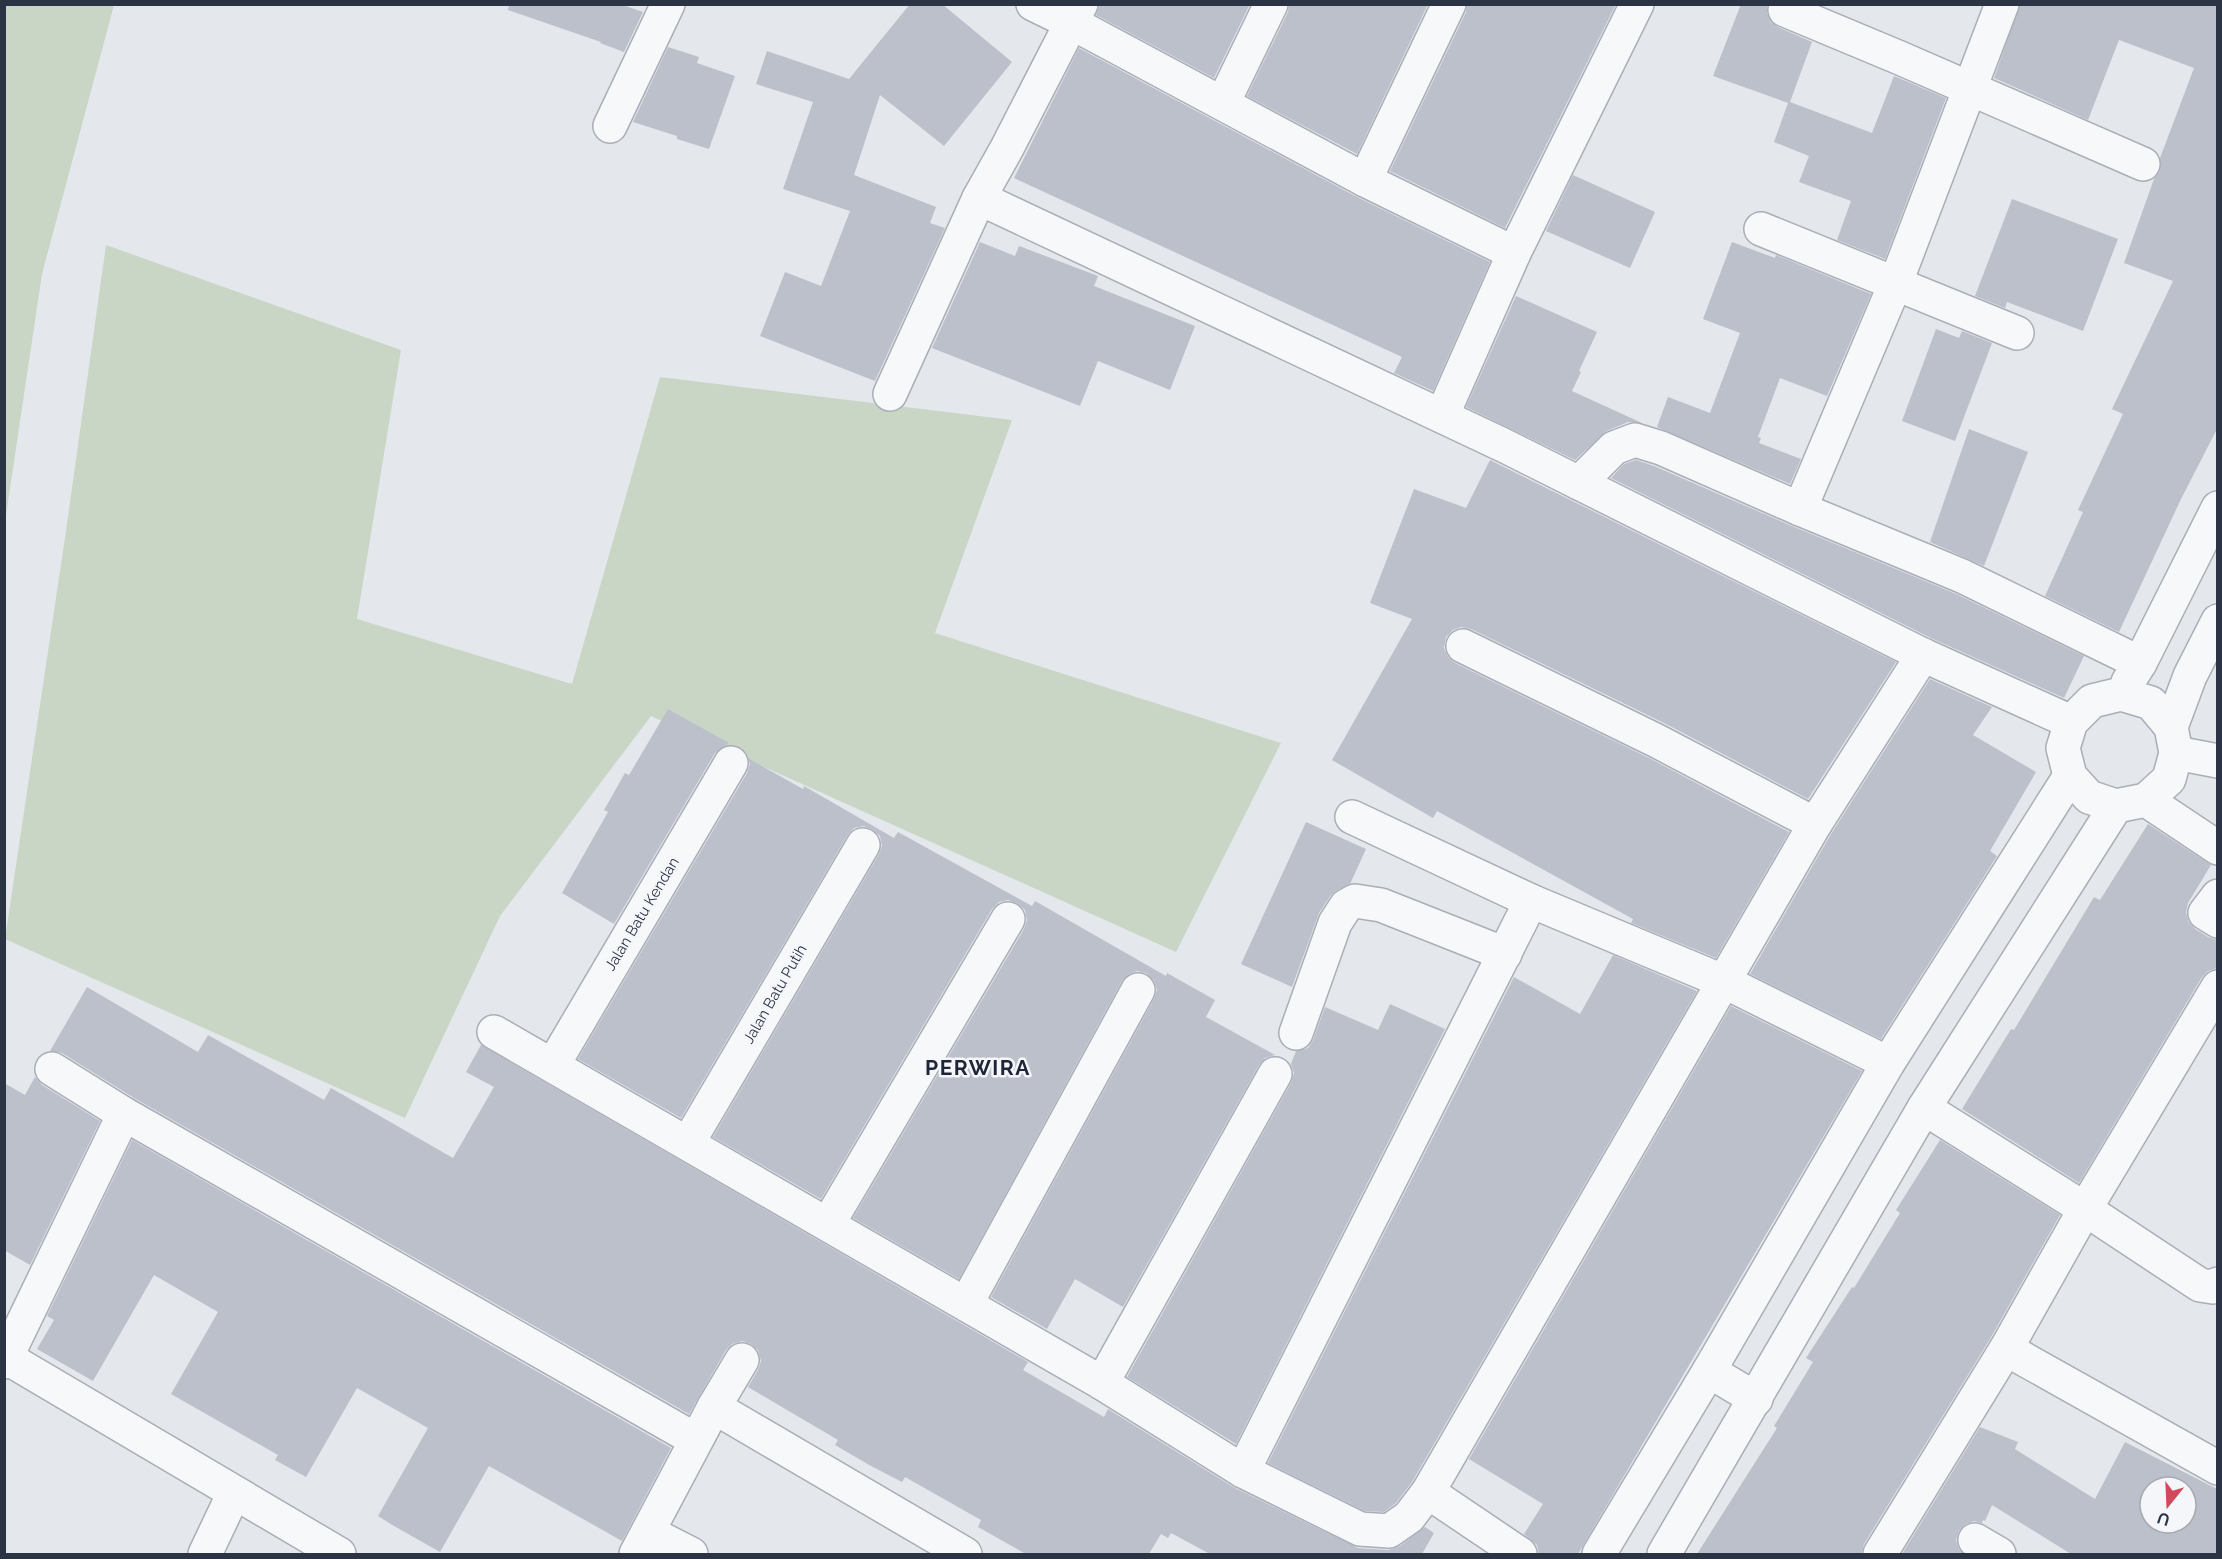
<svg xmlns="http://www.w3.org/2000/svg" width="2222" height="1559" font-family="Raleway,sans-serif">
<rect width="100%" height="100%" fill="#e4e7ec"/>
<!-- green -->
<g fill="#c9d6c5">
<polygon points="5,4 114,5 42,274 5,522"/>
<polygon points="106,245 401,350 357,619 572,684 660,377 1012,420 935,633 1281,743 1176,952 651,716 500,916 405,1118 5,939 66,531"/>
</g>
<!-- building -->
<g fill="#bbc0ca" fill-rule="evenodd">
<polygon points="509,4 620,4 643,12 624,52 600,43 601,42 508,10"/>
<polygon points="910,4 942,4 1012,62 944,146 880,95 854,175 936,207 930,223 945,228 875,381 760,336 785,272 821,286 850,211 783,189 813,102 756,84 767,51 849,79"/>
<polygon points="1100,4 1250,4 1214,78 1096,15"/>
<polygon points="1289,4 1428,4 1357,154 1247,96 1288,12"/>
<polygon points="1467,4 1616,4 1505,228 1390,171 1466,12"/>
<polygon points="1741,4 1767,4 1767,13 1771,22 1778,27 1812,42 1790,102 1872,133 1894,76 1946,98 1885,259 1837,240 1851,201 1799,182 1809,156 1774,142 1788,103 1713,76"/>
<polygon points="2020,4 2217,4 2217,429 2181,499 2119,632 2045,596 2083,512 2078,510 2123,414 2112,409 2173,281 2124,263 2154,179 2160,171 2160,158 2194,68 2119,40 2088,120 1994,78"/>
<polygon points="668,47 699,57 697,63 735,76 709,149 677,139 677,136 633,122"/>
<polygon points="1079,48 1357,197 1490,262 1433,391 1394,373 1402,357 1014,178"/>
<polygon points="1573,175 1655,212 1630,268 1546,231"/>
<polygon points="2012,199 2118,239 2083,331 2007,302 2005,308 1975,296"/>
<polygon points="980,242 1015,256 1019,246 1098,276 1094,286 1195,326 1170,390 1098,361 1080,406 932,348"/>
<polygon points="1732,242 1775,258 1776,255 1871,294 1827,396 1780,378 1758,437 1761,438 1759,443 1801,459 1790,484 1657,427 1668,397 1710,413 1740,333 1703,319"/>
<polygon points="1516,296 1597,332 1579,371 1581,372 1572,391 1642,423 1628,422 1607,431 1575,460 1466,407"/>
<polygon points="1936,329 1959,338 1962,331 1992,343 1955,441 1902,421"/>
<polygon points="1969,429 2028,452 1984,566 1930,542"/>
<polygon points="1490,460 1896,662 1808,799 1666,724 1471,629 1461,627 1453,630 1446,637 1444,648 1448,657 1455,663 1649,758 1789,832 1716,958 1631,923 1633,919 1437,811 1433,818 1332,760 1412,619 1370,603 1414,489 1466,508"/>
<polygon points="1636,460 1654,466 1792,526 1954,593 2084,656 2064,698 1931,638 1611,478 1624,464"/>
<polygon points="1930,679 1992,707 1973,735 2036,772 1990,851 1997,856 1881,1039 1750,974 1831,834"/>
<polygon points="668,709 729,743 715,753 614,924 562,893 608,812 604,810 625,773 629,775"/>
<polygon points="748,758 803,789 804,786 894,838 898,832 1032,906 1035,901 1166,976 1167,973 1215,1000 1206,1017 1275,1055 1265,1058 1259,1065 1123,1307 1075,1279 1047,1329 991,1297 1154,999 1157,990 1154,981 1146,973 1137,971 1129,974 1122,981 959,1279 853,1218 1024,929 1027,920 1025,910 1017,903 1008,900 999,902 992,909 821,1199 713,1137 879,854 882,846 880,836 872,829 863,826 854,828 847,836 681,1118 578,1059 747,773 750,764"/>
<polygon points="1306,822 1366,849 1350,884 1337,890 1331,895 1319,913 1292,987 1241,964"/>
<polygon points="2148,824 2211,865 2188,903 2186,912 2188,921 2195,929 2208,937 2217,940 2217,968 2208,971 2202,977 2079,1183 1962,1109 2011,1029 2014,1030 2094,897 2100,900"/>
<polygon points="1613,955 1697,991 1412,1482 1396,1503 1384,1512 1365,1511 1268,1463 1514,977 1580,1014"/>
<polygon points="87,987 198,1052 208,1035 324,1100 331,1088 453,1158 494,1087 466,1072 481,1045 1028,1362 1023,1370 1104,1417 1108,1409 1235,1488 1358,1548 1388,1550 1400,1546 1425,1527 1434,1533 1422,1554 1210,1554 1171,1533 1168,1538 1161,1534 1149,1554 1026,1554 978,1527 981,1520 905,1477 902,1482 871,1466 835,1445 838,1440 748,1387 758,1370 761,1361 758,1350 751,1344 742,1341 732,1344 726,1350 689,1414 134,1098 62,1053 50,1051"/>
<polygon points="1390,1004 1445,1029 1236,1444 1127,1377 1291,1083 1294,1073 1291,1064 1296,1051 1308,1048 1313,1040 1325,1007 1378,1030"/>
<polygon points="1731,1006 1862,1071 1578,1554 1539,1554 1537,1545 1524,1534 1543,1504 1469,1459"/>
<polygon points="35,1077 42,1085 100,1121 30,1265 4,1250 4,1083 25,1095"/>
<polygon points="132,1140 671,1448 622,1541 489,1466 440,1552 394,1526 378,1516 428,1428 357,1388 306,1477 275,1460 278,1455 171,1394 218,1312 154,1275 93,1381 37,1349 54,1320 47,1316"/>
<polygon points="1940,1140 2060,1215 1990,1339 1864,1544 1861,1554 1697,1554 1777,1428 1774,1426 1813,1362 1806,1358 1852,1287 1854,1288 1900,1213 1896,1210"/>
<path d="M1980,1427L2018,1442L2015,1449L2095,1499L2125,1442L2217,1489V1554H2071L1992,1505L1985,1521L1983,1520L1982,1523L1974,1521L1966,1524L1959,1531L1956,1540L1959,1549L1964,1554H1902ZM2150,1487H2186V1523H2150Z"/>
</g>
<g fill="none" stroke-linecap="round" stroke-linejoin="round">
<!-- minor casing -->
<g stroke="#a9aeb7" stroke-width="36">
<g id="minor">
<polyline points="1033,4 1072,23 1365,180 1514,253"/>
<polyline points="1081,4 1007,148 979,198 1503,445 1923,655 2071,722"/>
<polyline points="1785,10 1900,58 2143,164"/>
<polyline points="1223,103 1271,4"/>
<polyline points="610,126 668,4"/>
<polyline points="1365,180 1449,4"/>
<polyline points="1761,229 2017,333"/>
<polyline points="890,394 979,198"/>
<polyline points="1442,416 1514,253 1637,4"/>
<polyline points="1579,483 1614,448 1635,440 1661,448 1800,509 1962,576 2140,663"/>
<polyline points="1800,509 1896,282 2002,4"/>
<polyline points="1463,646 1657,741 1815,824"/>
<polyline points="2128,682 2140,663 2218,508"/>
<polyline points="2171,727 2151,703 2121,694 2092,701 2071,722 2063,748 2070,776 2089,797 2116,806 2146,800 2169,779 2176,753 2171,727 2190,676 2218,621"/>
<polyline points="2176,753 2218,761"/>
<polyline points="2146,800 2218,848"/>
<polyline points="1352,817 1531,901 1725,982 1888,1063"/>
<polyline points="2218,896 2205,913 2218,921"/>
<polyline points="494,1032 1102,1383 1243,1471 1360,1529 1389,1531 1409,1517 1428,1492 1815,824 1923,655"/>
<polyline points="1296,1033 1335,923 1346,906 1355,901 1381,905 1505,954"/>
<polyline points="553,1065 731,763"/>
<polyline points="52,1069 124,1114 696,1440"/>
<polyline points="1924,1108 2085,1209 2200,1285 2213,1287 2218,1284"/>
<polyline points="688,1143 863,845"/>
<polyline points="828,1224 1008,919"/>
<polyline points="966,1304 1138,990"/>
<polyline points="2006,1349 2218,1468"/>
<polyline points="7,1358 339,1554"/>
<polyline points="4,1362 124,1114"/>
<polyline points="1709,1371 1756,1399"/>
<polyline points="1102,1383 1275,1074"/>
<polyline points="714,1407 965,1554"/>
<polyline points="1243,1471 1531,901"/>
<polyline points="1428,1492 1520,1554"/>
<polyline points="648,1532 691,1554"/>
<polyline points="1975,1540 1999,1554"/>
<polyline points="205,1554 234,1493"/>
<polyline points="636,1554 714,1407 742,1360"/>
<polyline points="1599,1554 1709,1371 1888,1063 2070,776"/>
<polyline points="1664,1554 1924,1108 2116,806"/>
<polyline points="1880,1554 2006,1349 2085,1209 2218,987"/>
</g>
</g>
<!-- minor -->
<use href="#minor" stroke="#f7f8fa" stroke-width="33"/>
</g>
<g text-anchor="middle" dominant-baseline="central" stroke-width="5" stroke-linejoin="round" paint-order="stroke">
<!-- street labels -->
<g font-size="15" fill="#2b3445" stroke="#f4f6f9">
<text transform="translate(642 914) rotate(-59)">Jalan Batu Kendan</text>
<text transform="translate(775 994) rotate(-60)">Jalan Batu Putih</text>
</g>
<!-- district labels -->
<g font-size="21" font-weight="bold" letter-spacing="1.5" fill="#1d2536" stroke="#f4f6f9">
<text x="978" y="1067">PERWIRA</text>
</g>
</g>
<!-- border -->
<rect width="2222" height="1559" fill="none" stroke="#2b3445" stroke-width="12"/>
<!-- north arrow -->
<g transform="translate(2168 1505) rotate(198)"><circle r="28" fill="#f4f6f9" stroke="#a4a8b1" stroke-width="1.5"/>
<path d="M0-4.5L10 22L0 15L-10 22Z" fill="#d1495b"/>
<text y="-9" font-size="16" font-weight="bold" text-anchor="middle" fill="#2b3445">U</text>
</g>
</svg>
